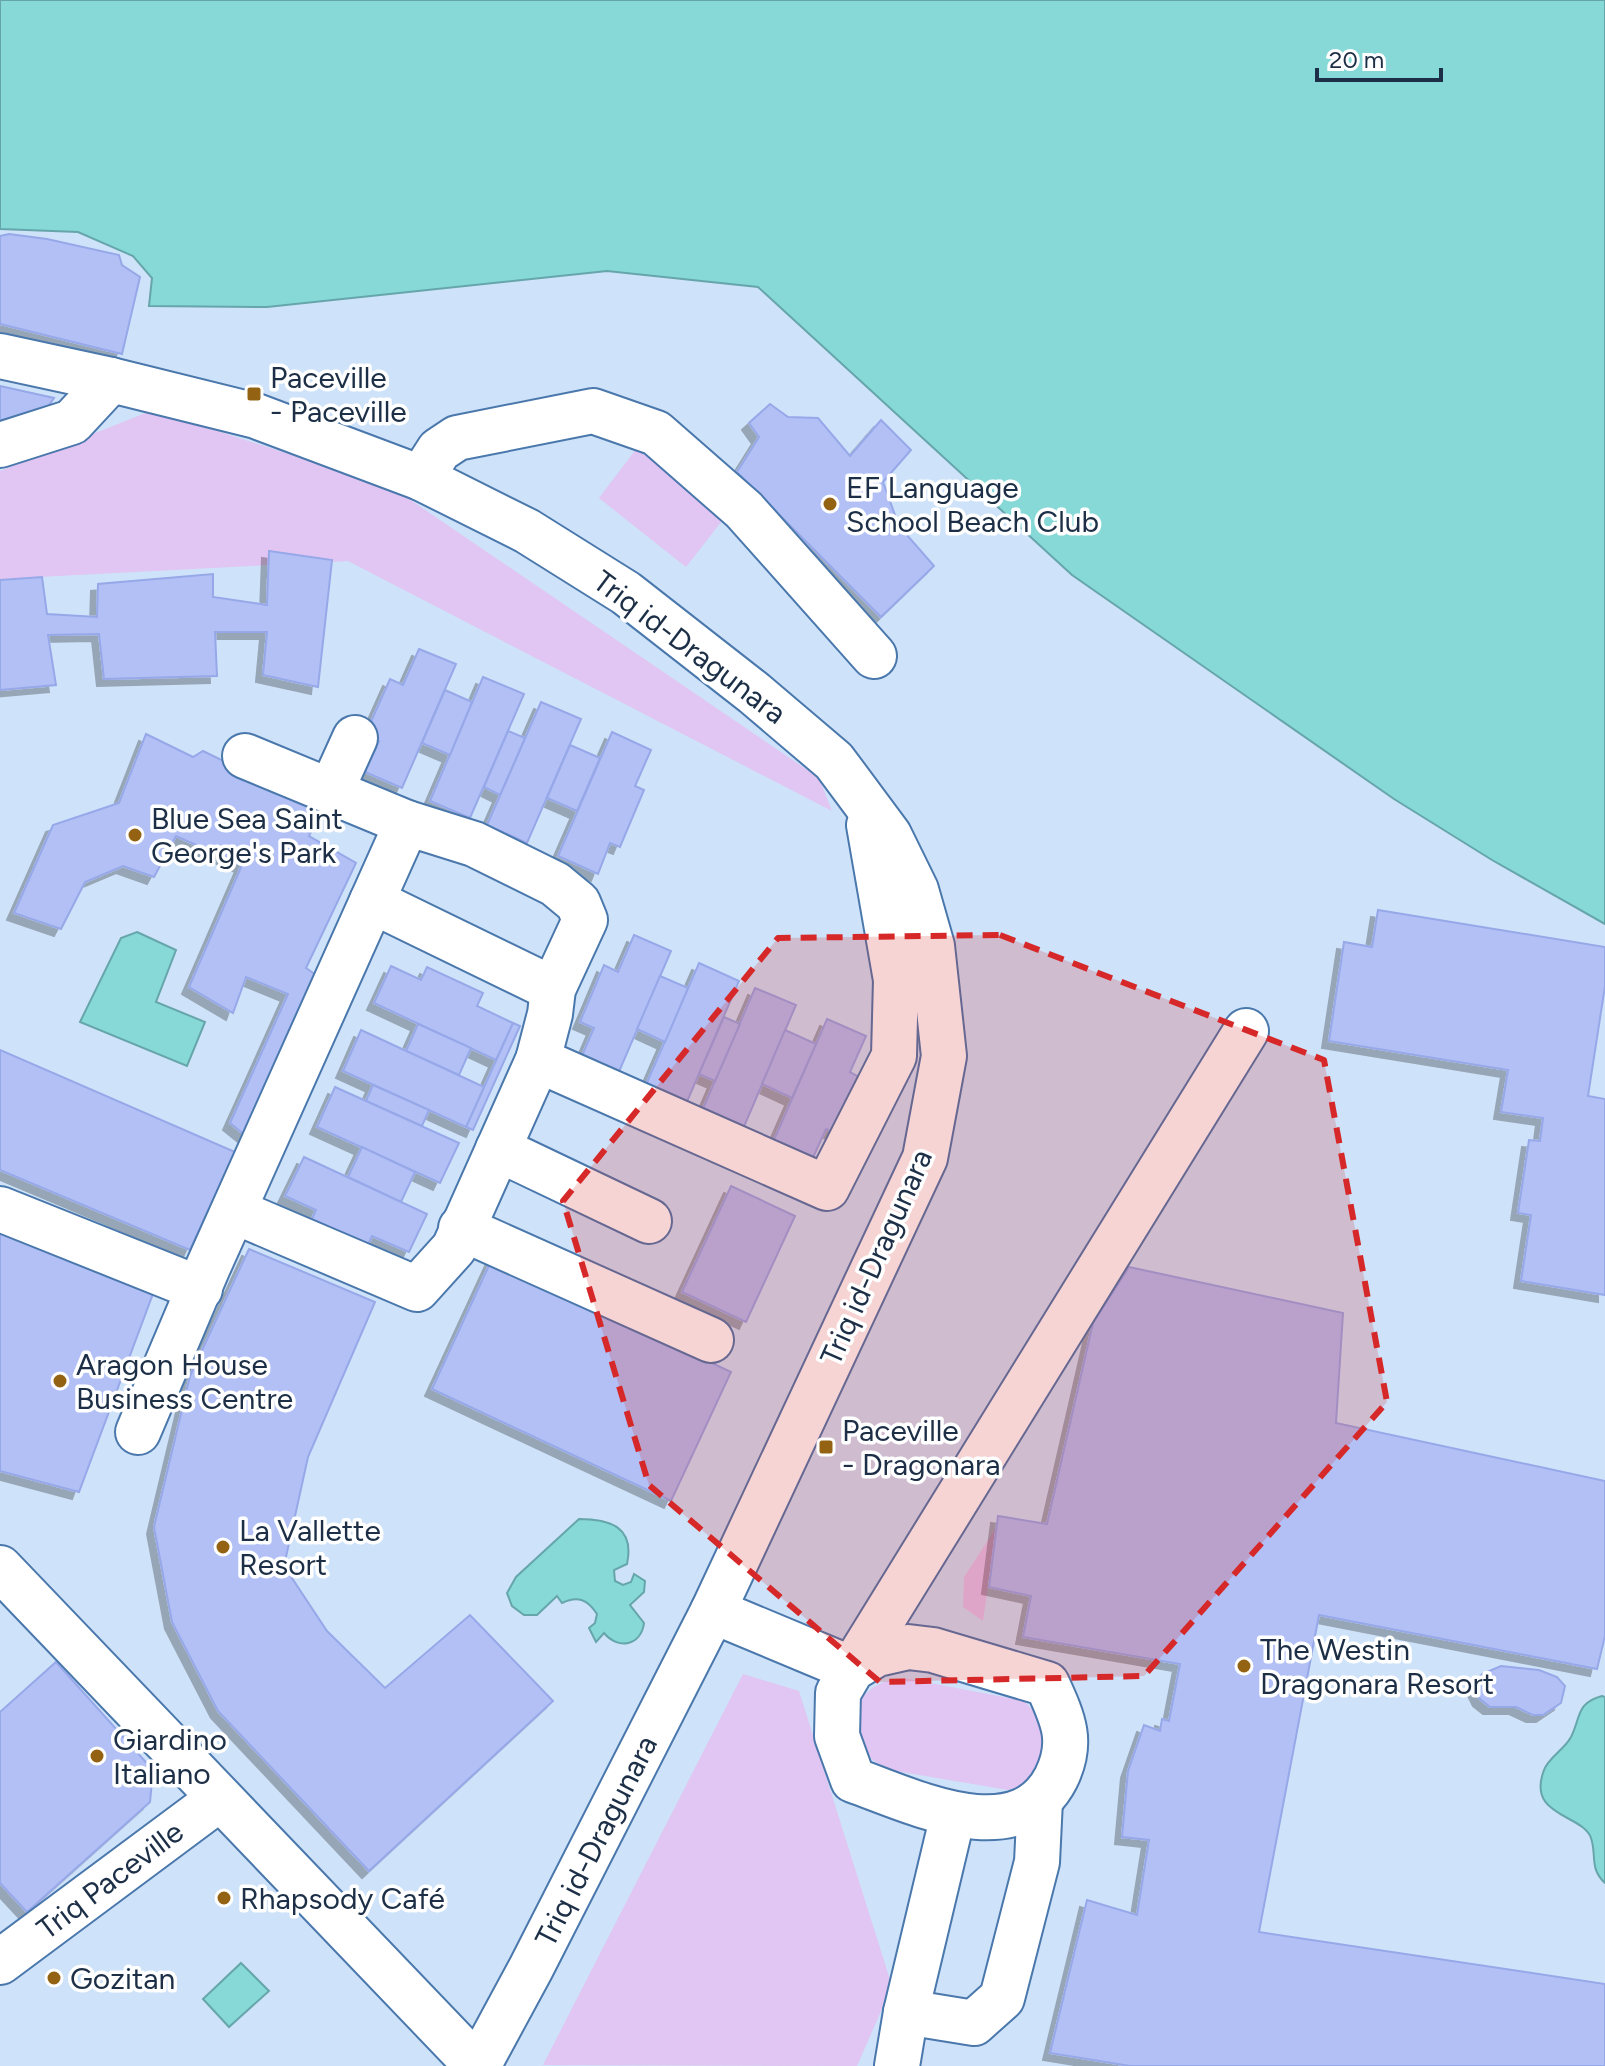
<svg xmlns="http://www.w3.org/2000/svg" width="1605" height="2066" font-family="Figtree,sans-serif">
<defs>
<filter id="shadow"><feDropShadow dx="-7" dy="7" stdDeviation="0" flood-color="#0004"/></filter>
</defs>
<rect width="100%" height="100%" fill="#cee2f9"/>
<!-- green -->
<g fill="#e1c5f2">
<polygon points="153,410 393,488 819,778 832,811 348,561 0,579 0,471"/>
<polygon points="637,448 725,517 686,567 599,498"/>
<polygon points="996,1528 983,1621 963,1607 964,1577"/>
<polygon points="743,1674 799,1691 892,1986 857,2066 543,2065"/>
<path d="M904,1678L1024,1701L1043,1721L1044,1765L1024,1785L1008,1790L890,1770C836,1747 844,1682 904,1678Z"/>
</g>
<!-- water -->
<g fill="#86d9d6" stroke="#66a6ab" stroke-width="2">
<polygon points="0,0 1605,0 1605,924 1492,860 1394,799 1072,575 758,287 607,271 267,307 149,306 152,278 133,256 78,232 0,229"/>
<polygon points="137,932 176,950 156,1002 205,1022 187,1066 80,1022 121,938"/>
<path d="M579,1519C610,1519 635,1527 627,1564L614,1570L615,1581L623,1585L631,1582L634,1574L645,1581L644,1592L630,1605L644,1623C641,1646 618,1650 604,1633L596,1642L589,1628L595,1623L597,1614C588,1600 578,1595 562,1603L557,1596L537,1615H524L512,1606L507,1593L516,1577Z"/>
<path d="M1602,1696L1605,1697V1883C1589,1868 1597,1856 1591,1838C1583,1814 1526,1817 1544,1770C1549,1757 1564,1750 1571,1737C1581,1717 1576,1703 1602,1696Z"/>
<polygon points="241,1963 269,1991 229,2027 203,1999"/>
</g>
<!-- building -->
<g fill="#b2c0f6" stroke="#97a8e9" stroke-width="2" filter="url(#shadow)">
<polygon points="9,234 47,239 119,255 122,265 140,277 122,354 0,324 0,236"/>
<polygon points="0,386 54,398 37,423 0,438"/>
<polygon points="770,404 788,417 818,418 850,456 881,420 911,450 883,482 899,526 934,566 881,617 737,472 759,437 749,423"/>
<polygon points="269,551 332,560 318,687 263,675 267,632 215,632 217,676 104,679 99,634 48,635 56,685 0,690 0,580 42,577 47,614 97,617 98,584 213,574 213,597 267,605"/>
<polygon points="419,649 456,664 402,788 365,772 379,741 365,735 390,679 403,685"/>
<polygon points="483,677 524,694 470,818 430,801"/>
<polygon points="445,690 472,702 450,755 422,743"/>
<polygon points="541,702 581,719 527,843 487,825"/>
<polygon points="508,731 525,738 500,795 484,787"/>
<polygon points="612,732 651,750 635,786 644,790 620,847 610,843 598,874 558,856"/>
<polygon points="146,734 193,757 203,751 322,809 309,836 356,863 306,968 319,977 246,1136 230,1123 288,994 246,977 233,1013 189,987 242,865 176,836 154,877 123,866 85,882 61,929 14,913 53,825 119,803"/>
<polygon points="570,745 600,758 577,811 547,798"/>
<polygon points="1378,910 1605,947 1605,986 1588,1096 1605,1099 1605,1295 1521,1281 1531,1215 1518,1213 1529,1140 1540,1141 1543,1118 1501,1112 1508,1070 1329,1041 1344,942 1372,947"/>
<polygon points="634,935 671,951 618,1074 581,1058 594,1028 580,1022 604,965 618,972"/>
<polygon points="699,963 739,981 686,1104 645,1087"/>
<polygon points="391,966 421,980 427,967 483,993 477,1006 513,1023 496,1060 374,1003"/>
<polygon points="660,976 688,988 665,1042 637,1029"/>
<polygon points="755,988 796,1005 743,1129 702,1111"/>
<polygon points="724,1017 740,1024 715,1081 699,1074"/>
<polygon points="827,1019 866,1036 850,1072 859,1077 835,1133 826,1129 812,1160 773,1142"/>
<polygon points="513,1023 520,1026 473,1130 466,1127"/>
<polygon points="418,1024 471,1048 459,1075 406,1051"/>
<polygon points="361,1030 484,1087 466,1127 343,1071"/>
<polygon points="785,1030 816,1044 792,1098 762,1084"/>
<polygon points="0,1050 235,1152 190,1250 0,1170"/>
<polygon points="373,1085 429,1110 422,1126 366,1101"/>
<polygon points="335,1087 459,1143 440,1183 317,1127"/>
<polygon points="362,1147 415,1172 401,1202 348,1177"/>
<polygon points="304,1157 427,1214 409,1252 372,1236 368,1245 312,1219 316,1210 285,1196"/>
<polygon points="731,1186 795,1216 746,1322 682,1292"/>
<polygon points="0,1227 154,1291 79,1492 0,1471"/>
<polygon points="249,1249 375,1302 308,1457 284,1566 327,1631 385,1688 470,1615 553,1701 369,1871 218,1711 172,1622 154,1527 190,1376"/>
<polygon points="492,1259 731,1372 671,1501 432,1389"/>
<polygon points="1129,1267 1343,1313 1336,1423 1605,1481 1605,1636 1597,1669 1319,1615 1259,1932 1605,1984 1605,2066 1130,2066 1050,2053 1087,1900 1137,1915 1149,1840 1122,1837 1128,1771 1144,1725 1160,1731 1162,1719 1169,1721 1180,1664 1023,1637 1031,1596 989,1587 998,1516 1047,1524 1093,1323"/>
<polygon points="56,1662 153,1770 150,1802 27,1912 0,1883 0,1712"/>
<polygon points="1501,1666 1539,1670 1557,1677 1565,1686 1561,1703 1543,1715 1533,1715 1516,1707 1490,1707 1480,1699 1475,1689 1477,1682 1482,1674"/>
</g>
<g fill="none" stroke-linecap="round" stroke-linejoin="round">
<!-- minor casing -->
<g stroke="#4a78ac" stroke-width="48">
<g id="minor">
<polyline points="0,356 111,380 256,416 421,478 527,531 626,593 754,693 834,761 889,835 916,890 932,946 944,1056 925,1158 713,1611 531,1968 478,2066"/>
<polyline points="0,445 72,422 111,380"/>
<polyline points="421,478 439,450 457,438 593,411 656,433 744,510 874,656"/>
<polyline points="245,756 407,823"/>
<polyline points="331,791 355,738"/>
<polyline points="372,901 553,989"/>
<polyline points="538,1060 827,1188 894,1056 896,980 869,825"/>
<polyline points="498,1149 649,1221"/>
<polyline points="0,1209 200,1289"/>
<polyline points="461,1228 711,1340"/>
<polyline points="138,1432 208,1267 407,823 474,844 555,884 578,903 585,920 553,989 550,1014 538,1060 454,1248 417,1289 234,1211"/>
<polyline points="0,1568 477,2066"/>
<polyline points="713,1611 852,1669 1246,1031"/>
<path d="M908,1647L933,1650L1047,1684C1063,1719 1074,1742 1056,1778C1017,1854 910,1800 853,1780L837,1736L838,1693L852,1669L877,1654Z"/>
<polyline points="0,1962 219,1799"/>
<polyline points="906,2012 974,2023 1002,1998 1037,1862 1040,1800"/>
<polyline points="897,2066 906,2012 953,1815"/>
</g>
</g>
<!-- minor -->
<use href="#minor" stroke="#fff" stroke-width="44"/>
</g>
<!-- marked area -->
<path fill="#d62828" fill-opacity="0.2" stroke="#d62828" stroke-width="6" stroke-dasharray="16 10" stroke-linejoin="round" d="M1000,935L1324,1060L1387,1402L1144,1676L880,1682L649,1485L563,1201L778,938Z"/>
<!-- markers -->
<g fill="#936212" stroke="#fff" stroke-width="3">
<rect x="246" y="386" width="16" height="16" rx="4"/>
<circle cx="830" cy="504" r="8"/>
<circle cx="135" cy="835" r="8"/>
<circle cx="60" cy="1381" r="8"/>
<rect x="818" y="1439" width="16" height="16" rx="4"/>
<circle cx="223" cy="1547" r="8"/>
<circle cx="1244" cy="1666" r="8"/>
<circle cx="97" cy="1756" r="8"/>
<circle cx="224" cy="1898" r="8"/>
<circle cx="54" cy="1978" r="8"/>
</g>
<g text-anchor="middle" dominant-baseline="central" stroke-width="7" stroke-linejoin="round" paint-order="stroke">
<!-- poi labels -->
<g font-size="30" fill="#1c2f46" stroke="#fff" text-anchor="start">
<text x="270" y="377">Paceville<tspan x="270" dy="34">- Paceville</tspan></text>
<text x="846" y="487">EF Language<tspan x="846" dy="34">School Beach Club</tspan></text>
<text x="151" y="818">Blue Sea Saint<tspan x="151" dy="34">George's Park</tspan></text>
<text x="76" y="1364">Aragon House<tspan x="76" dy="34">Business Centre</tspan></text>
<text x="842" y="1430">Paceville<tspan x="842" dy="34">- Dragonara</tspan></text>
<text x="239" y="1530">La Vallette<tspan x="239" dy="34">Resort</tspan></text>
<text x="1260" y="1649">The Westin<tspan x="1260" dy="34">Dragonara Resort</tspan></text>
<text x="113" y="1739">Giardino<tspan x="113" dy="34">Italiano</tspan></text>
<text x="240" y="1898">Rhapsody Café</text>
<text x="70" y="1978">Gozitan</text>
</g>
<!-- street labels -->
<g font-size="30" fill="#1c2f46" stroke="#fff">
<text transform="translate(690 647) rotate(37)">Triq id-Dragunara</text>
<text transform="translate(876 1257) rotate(-66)">Triq id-Dragunara</text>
<text transform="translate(596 1841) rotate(-63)">Triq id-Dragunara</text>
<text transform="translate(110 1880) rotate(-37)">Triq Paceville</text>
</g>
</g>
<!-- scale -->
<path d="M1317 68v12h124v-12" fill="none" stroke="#1c2f46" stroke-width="4"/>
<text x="1329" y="68" font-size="24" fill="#1c2f46" stroke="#ffffff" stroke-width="6" paint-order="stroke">20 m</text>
</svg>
